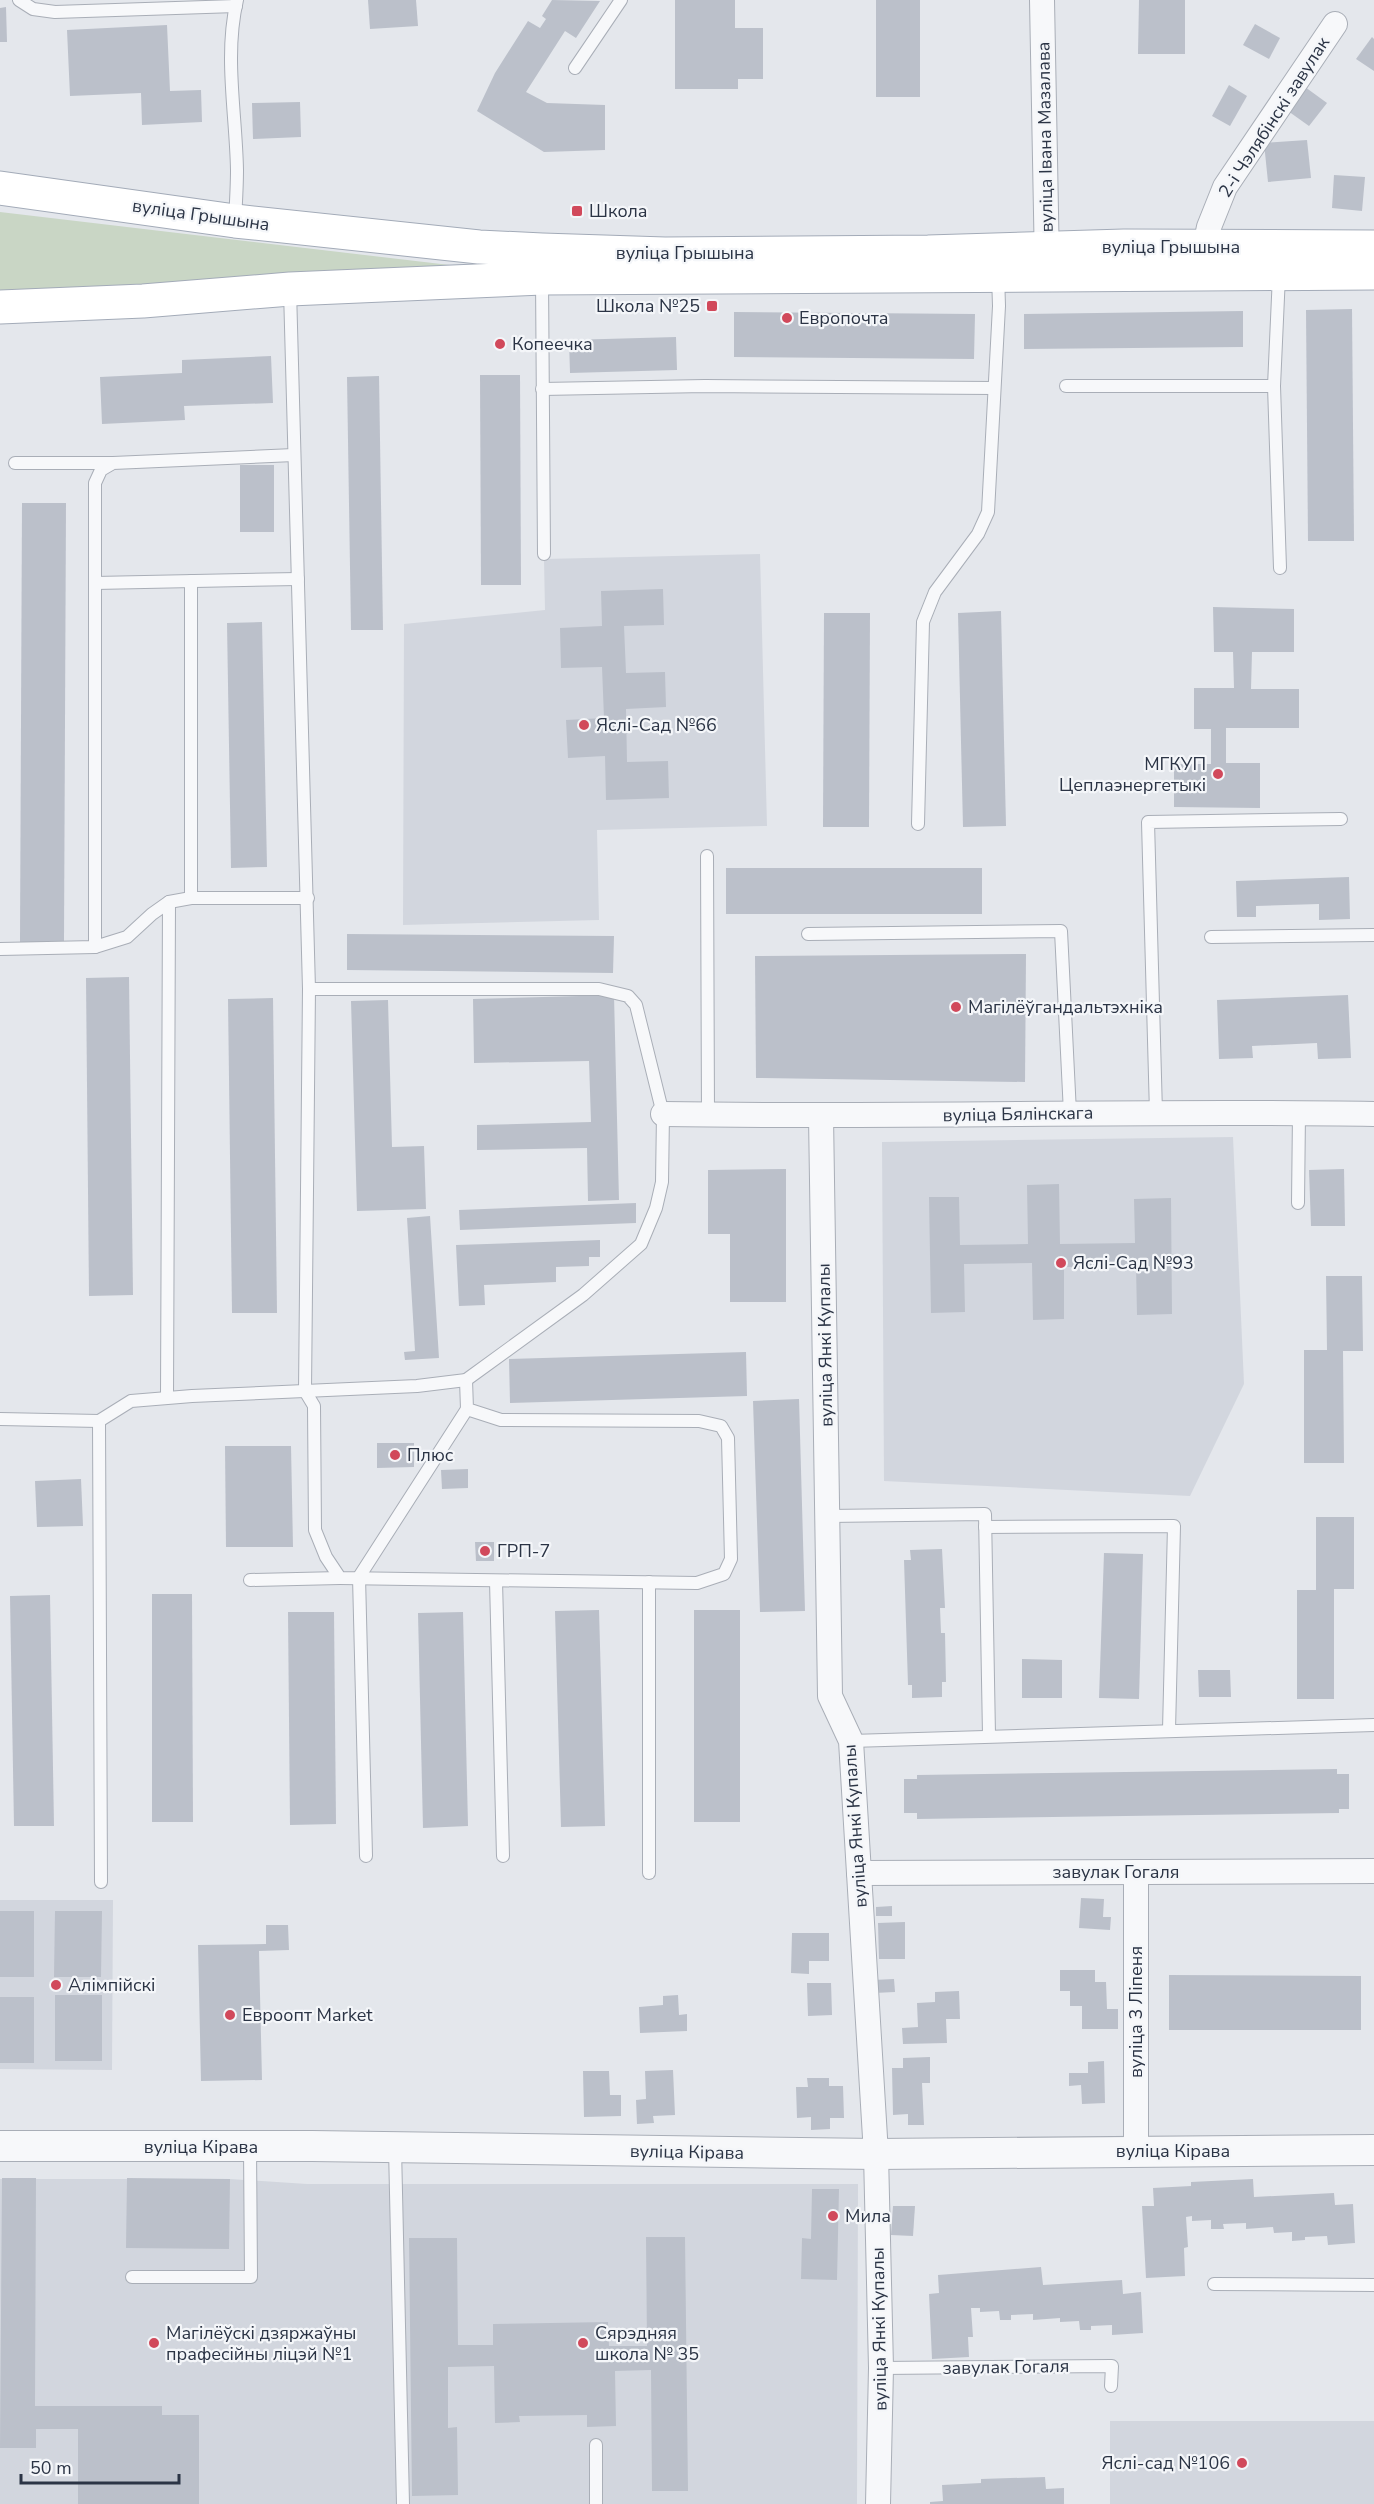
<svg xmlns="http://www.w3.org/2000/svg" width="1374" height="2504" font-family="'Nunito Sans',sans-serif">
<rect width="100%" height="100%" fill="#e4e7ec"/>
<!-- built -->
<g fill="#d2d6de">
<polygon points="760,554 767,826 597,830 599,920 403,925 404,624 545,610 544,559"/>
<polygon points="1233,1137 1244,1384 1190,1496 884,1481 882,1142"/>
<polygon points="0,1900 113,1900 112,2070 0,2069"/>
<polygon points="0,2179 230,2179 307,2184 858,2184 857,2504 0,2504"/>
<rect x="1110" y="2421" width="264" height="83"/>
</g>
<!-- green -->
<polygon fill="#c9d6c5" points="0,212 458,266 0,293"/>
<!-- building -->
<g fill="#bbc0ca">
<polygon points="368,0 416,0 418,26 370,29"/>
<polygon points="552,0 600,1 576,38 565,31 526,92 547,103 605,105 605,150 544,152 477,111 495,73 528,21 540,28 546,19 542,16"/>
<polygon points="675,0 735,0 735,28 763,28 763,79 738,79 738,89 675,89"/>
<rect x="876" y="0" width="44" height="97"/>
<polygon points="1139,0 1185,0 1185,54 1138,54"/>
<polygon points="6,7 7,42 0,42 0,8"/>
<polygon points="1255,24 1280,38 1269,59 1243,45"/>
<polygon points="167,25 170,91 201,90 202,122 142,125 141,93 70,96 67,30"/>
<polygon points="1372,37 1374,39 1374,71 1356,59"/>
<polygon points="1229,85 1247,96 1230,126 1212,116"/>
<polygon points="1305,87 1327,103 1309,126 1288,111"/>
<polygon points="300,102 301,137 253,139 252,103"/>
<polygon points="1307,140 1311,178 1268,182 1264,143"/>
<polygon points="1334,175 1365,177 1362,211 1332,208"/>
<polygon points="1352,309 1354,541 1308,541 1306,310"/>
<polygon points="1243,311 1243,347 1024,349 1024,314"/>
<polygon points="734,312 975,314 974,359 734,357"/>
<polygon points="676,337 677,370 570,373 569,340"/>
<polygon points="271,356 273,403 184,406 185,420 102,424 100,377 182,373 182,360"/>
<polygon points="480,375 520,375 521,585 481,585"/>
<polygon points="379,376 383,630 351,630 347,377"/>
<rect x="240" y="465" width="34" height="67"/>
<polygon points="22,503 66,503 64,942 20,942"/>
<polygon points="663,589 664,625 624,626 626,673 665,672 666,707 626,709 627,762 668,761 669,798 606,800 605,756 568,758 566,720 604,718 602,667 561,668 560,628 602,626 601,591"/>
<polygon points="1213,607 1294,609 1294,652 1252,652 1251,689 1299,689 1299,728 1226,728 1226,763 1260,763 1260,808 1174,807 1174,764 1211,764 1211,729 1194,729 1194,688 1234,688 1233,652 1214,652"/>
<polygon points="1001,611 1006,826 963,827 958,613"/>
<polygon points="824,613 870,613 869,827 823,827"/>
<polygon points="262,622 267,867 231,868 227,623"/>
<rect x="726" y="868" width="256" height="46"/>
<polygon points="1349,877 1350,919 1319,920 1319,904 1256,906 1256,917 1237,917 1236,881"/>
<polygon points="347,934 614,936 613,973 347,970"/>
<polygon points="1026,954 1025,1082 756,1078 755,956"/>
<polygon points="129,977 133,1295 89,1296 86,978"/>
<polygon points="614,995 619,1200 588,1201 587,1148 477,1150 477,1125 591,1122 589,1061 474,1063 473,999"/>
<polygon points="1348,995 1351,1058 1318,1059 1317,1043 1252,1046 1253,1058 1219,1059 1217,1000"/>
<polygon points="273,998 277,1313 232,1313 228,999"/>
<polygon points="388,1000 392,1147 424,1146 426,1209 357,1211 351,1001"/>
<polygon points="786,1169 786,1302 730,1302 730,1234 708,1234 708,1170"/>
<polygon points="1344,1169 1345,1226 1311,1226 1309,1170"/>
<polygon points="1059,1184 1060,1244 1135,1243 1134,1199 1171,1198 1172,1314 1137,1315 1136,1266 1064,1267 1064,1319 1033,1320 1032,1263 964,1264 965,1312 931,1313 929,1197 959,1197 960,1245 1028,1244 1027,1185"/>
<polygon points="636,1203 636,1223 460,1230 459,1210"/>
<polygon points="430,1216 439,1358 405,1360 404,1352 415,1351 407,1218"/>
<polygon points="600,1240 600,1257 589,1257 589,1266 556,1267 556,1282 484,1285 485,1305 459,1306 456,1245"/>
<polygon points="1326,1276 1362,1276 1363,1351 1343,1351 1344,1463 1304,1463 1304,1350 1327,1350"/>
<polygon points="746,1352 747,1396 510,1403 509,1359"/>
<polygon points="799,1399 805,1611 760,1612 753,1401"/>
<polygon points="377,1443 414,1443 414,1467 377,1468"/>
<polygon points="225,1446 291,1446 293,1547 226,1547"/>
<polygon points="468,1469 468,1488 442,1489 441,1470"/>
<polygon points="81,1479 83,1526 37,1527 35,1481"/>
<polygon points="1316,1517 1354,1517 1354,1589 1334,1589 1334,1699 1297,1699 1297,1590 1316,1590"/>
<polygon points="475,1542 494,1542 494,1561 476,1561"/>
<polygon points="942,1549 945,1608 940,1608 941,1633 945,1633 946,1682 942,1682 942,1697 912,1698 912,1685 908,1685 904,1560 911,1560 910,1550"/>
<polygon points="1104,1553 1143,1554 1139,1699 1099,1698"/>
<polygon points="152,1594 192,1594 193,1822 152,1822"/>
<polygon points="50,1595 54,1826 14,1826 10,1596"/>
<polygon points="599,1610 605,1826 561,1827 555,1611"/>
<rect x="694" y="1610" width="46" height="212"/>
<polygon points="288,1612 334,1612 336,1824 290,1825"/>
<polygon points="463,1612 468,1826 423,1828 418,1613"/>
<polygon points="1022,1659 1062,1660 1062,1698 1022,1698"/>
<polygon points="1198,1670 1230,1670 1231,1697 1199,1697"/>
<polygon points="1337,1769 1337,1774 1349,1774 1349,1809 1339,1809 1339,1813 917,1819 917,1813 904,1813 904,1779 917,1779 917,1775"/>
<polygon points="1081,1898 1104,1899 1103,1917 1111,1917 1110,1930 1079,1928"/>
<polygon points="892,1906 892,1916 876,1916 876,1907"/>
<rect x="0" y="1911" width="34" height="66"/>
<polygon points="55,1911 102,1911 101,1977 54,1977"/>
<polygon points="905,1922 905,1959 879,1959 878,1923"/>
<polygon points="266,1925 288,1925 289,1950 259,1951 262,2080 201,2081 198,1945 266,1944"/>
<polygon points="792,1933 829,1933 829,1961 809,1961 809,1974 791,1973"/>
<polygon points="1060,1970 1095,1970 1095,1982 1106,1982 1107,2009 1118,2009 1118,2029 1082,2029 1082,2006 1070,2006 1070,1991 1060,1991"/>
<polygon points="1169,1975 1361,1976 1361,2030 1169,2030"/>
<polygon points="894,1979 895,1992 874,1993 873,1980"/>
<polygon points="807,1983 831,1983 832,2015 808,2016"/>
<polygon points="959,1991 960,2019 946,2019 947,2043 903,2044 902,2028 918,2027 917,2003 935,2002 935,1992"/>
<rect x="55" y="1995" width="47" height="66"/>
<polygon points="678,1995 679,2015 687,2014 687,2031 640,2033 639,2007 663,2005 663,1996"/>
<rect x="0" y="1997" width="34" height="66"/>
<polygon points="930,2057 930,2083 922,2083 924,2125 908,2125 908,2114 893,2115 892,2068 903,2068 903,2058"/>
<polygon points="1104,2061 1105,2103 1082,2104 1081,2085 1069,2086 1069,2073 1088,2073 1088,2062"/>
<polygon points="673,2070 675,2115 653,2116 654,2123 637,2124 636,2100 646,2099 645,2071"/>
<polygon points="583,2071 609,2071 610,2095 621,2095 621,2116 584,2117"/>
<polygon points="807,2078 829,2078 829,2086 843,2086 844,2118 830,2118 830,2129 811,2130 811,2117 797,2118 796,2087 808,2087"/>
<polygon points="2,2178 36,2178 35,2406 162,2406 162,2415 199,2415 199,2504 78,2504 78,2429 36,2429 36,2448 0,2448"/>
<polygon points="127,2178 230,2179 229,2249 126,2248"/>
<polygon points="1253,2179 1254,2197 1334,2193 1335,2205 1353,2204 1355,2243 1328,2245 1327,2236 1305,2237 1305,2240 1292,2241 1292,2232 1274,2233 1273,2227 1246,2229 1246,2223 1223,2224 1224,2229 1211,2229 1211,2220 1192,2221 1192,2216 1186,2217 1188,2247 1184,2248 1185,2276 1146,2278 1142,2206 1154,2206 1153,2188 1191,2186 1191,2182"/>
<polygon points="812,2189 839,2189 837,2280 801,2279 802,2238 811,2239"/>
<polygon points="893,2206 915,2206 913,2236 891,2235"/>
<polygon points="646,2237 685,2237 688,2491 652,2491 651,2370 615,2371 616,2426 587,2427 587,2415 519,2416 520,2422 495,2423 494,2366 448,2367 448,2428 457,2427 458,2495 412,2496 409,2238 457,2238 458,2345 493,2345 493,2324 608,2322 609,2346 647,2346"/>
<polygon points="1041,2267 1043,2285 1122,2280 1123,2294 1141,2292 1143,2333 1112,2335 1112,2325 1091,2326 1091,2330 1080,2330 1079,2321 1060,2322 1060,2318 1033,2320 1033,2314 1011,2315 1011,2320 1000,2320 999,2311 980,2312 980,2308 971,2308 973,2337 968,2337 969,2357 932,2359 929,2294 939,2293 938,2275"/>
<polygon points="1045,2477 1046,2489 1064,2488 1064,2504 930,2504 930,2502 943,2501 942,2485 981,2483 981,2479"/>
</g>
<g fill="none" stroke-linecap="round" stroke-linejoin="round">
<!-- service casing -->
<g stroke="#a9aeb7" stroke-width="14">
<g id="service">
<polyline points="19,0 33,9 55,12 236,6"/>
<polyline points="575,68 621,0"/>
<path d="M235,220C236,203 237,186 237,170C236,113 224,56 237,0"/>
<polyline points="1279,275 1274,386 1280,568"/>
<polyline points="542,278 544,554"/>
<polyline points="290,290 309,989 305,1391 314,1406 315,1530 326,1557 340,1578 697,1583 724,1574 731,1559 728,1438 721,1426 699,1421 501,1420 467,1409 466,1380"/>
<polyline points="1066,386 1274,386"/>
<polyline points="542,389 705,386 994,388"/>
<polyline points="15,463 112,463"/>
<polyline points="191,581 191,898"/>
<polyline points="95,583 298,579"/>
<polyline points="918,824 923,622 935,592 978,534 988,512 999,306 998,275"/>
<polyline points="707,856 708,1114"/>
<polyline points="808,934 1061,931 1070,1113"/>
<polyline points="1211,937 1374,935"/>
<polyline points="95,947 95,483 101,470 113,463 294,455"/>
<polyline points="0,949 95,947 127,937 152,914 169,902 191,898 308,898"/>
<polyline points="1156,1113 1148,822 1341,819"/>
<polyline points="1298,1203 1299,1113"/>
<polyline points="167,1397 169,902"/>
<polyline points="0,1419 99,1421 131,1401 192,1396 417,1386 466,1380 583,1295 641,1244 656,1208 662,1182 663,1114 636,1005 628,996 599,989 309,989"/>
<polyline points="99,1421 101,1882"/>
<polyline points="828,1516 985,1514 989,1735"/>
<polyline points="985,1527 1174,1526 1169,1730"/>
<polyline points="250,1580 340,1578"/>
<polyline points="496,1581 503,1856"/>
<polyline points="851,1741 1374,1725"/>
<polyline points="366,1856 359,1577 467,1409"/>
<polyline points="649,1873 649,1582"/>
<polyline points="395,2148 403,2504"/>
<polyline points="132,2277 251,2277 250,2147"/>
<polyline points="1214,2284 1374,2285"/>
<polyline points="881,2368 1112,2366 1111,2386"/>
<polyline points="596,2445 596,2504"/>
</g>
</g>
<!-- minor casing -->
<g stroke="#a9aeb7" stroke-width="26">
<g id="minor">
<polyline points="1042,0 1047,265"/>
<polyline points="1205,246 1209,227 1225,187 1335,24"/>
<path d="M663,1114C900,1118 1137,1110 1374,1114"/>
<polyline points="821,1116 830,1696 851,1741 876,2154 881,2368 878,2504"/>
<polyline points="859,1873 1374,1871"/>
<polyline points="1136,2151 1136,1872"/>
</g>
</g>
<!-- tertiary casing -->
<g stroke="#a9aeb7" stroke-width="32">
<polyline id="tertiary" points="0,2146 312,2146 876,2154 1374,2150"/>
</g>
<!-- primary casing -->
<g stroke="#a3abb8" stroke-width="35">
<g id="primary">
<polyline points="0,188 235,221 479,247 542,250 665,254 928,252 1124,246 1374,247"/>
<polyline points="0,307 143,301 290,289 542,278 1374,273"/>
</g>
</g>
<!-- service -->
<use href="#service" stroke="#f7f8fa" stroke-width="12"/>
<!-- minor -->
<use href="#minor" stroke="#f7f8fa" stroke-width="24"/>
<!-- tertiary -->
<use href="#tertiary" stroke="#f7f8fa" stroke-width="30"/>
<!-- primary -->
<use href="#primary" stroke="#fff" stroke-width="33"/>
</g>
<!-- markers -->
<g fill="#d1495b" stroke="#f4f6f9" stroke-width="2">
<rect x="571" y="205" width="12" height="12" rx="3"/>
<rect x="706" y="300" width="12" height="12" rx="3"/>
<circle cx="787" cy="318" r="6"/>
<circle cx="500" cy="344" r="6"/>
<circle cx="584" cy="725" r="6"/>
<circle cx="1218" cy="774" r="6"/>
<circle cx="956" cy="1007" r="6"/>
<circle cx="1061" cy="1263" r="6"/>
<circle cx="395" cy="1455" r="6"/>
<circle cx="485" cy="1551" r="6"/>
<circle cx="56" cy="1985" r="6"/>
<circle cx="230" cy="2015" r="6"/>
<circle cx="833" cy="2216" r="6"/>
<circle cx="154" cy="2343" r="6"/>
<circle cx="583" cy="2343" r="6"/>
<circle cx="1242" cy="2463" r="6"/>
</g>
<g text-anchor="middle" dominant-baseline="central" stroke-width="4.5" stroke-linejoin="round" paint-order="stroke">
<!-- street labels -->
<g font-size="18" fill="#2b3445" stroke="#f4f6f9">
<text transform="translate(1274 117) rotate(-57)">2-і Чэлябінскі завулак</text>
<text transform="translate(1045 137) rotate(-91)">вуліца Iвана Мазалава</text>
<text transform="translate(201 215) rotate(8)">вуліца Грышына</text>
<text x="1171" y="247">вуліца Грышына</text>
<text x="685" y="253">вуліца Грышына</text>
<text transform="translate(1018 1114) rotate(-1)">вуліца Бялінскага</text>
<text transform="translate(825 1345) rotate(-91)">вуліца Янкі Купалы</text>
<text transform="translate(855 1826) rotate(-94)">вуліца Янкі Купалы</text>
<text x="1116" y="1872">завулак Гогаля</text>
<text transform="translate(1136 2012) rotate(-90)">вуліца 3 Ліпеня</text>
<text x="201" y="2147">вуліца Кірава</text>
<text x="1173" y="2151">вуліца Кірава</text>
<text transform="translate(687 2152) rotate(1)">вуліца Кірава</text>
<text transform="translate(879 2329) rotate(-91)">вуліца Янкі Купалы</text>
<text transform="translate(1006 2367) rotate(-1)">завулак Гогаля</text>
</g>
<!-- poi labels -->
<g font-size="18" fill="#2b3445" stroke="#f4f6f9" text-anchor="start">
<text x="589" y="211">Школа</text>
<text x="700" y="306" text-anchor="end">Школа №25</text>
<text x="799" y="318">Европочта</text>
<text x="512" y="344">Копеечка</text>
<text x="596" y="725">Яслі-Сад №66</text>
<text x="1206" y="764" text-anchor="end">МГКУП<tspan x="1206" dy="21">Цеплаэнергетыкі</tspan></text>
<text x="968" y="1007">Магілёўгандальтэхніка</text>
<text x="1073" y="1263">Яслі-Сад №93</text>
<text x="407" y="1455">Плюс</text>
<text x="497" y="1551">ГРП-7</text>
<text x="68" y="1985">Алімпійскі</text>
<text x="242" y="2015">Евроопт Market</text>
<text x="845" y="2216">Мила</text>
<text x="166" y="2333">Магілёўскі дзяржаўны<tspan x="166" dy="21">прафесійны ліцэй №1</tspan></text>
<text x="595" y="2333">Сярэдняя<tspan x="595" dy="21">школа № 35</tspan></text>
<text x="1230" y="2463" text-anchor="end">Яслі-сад №106</text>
</g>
</g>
<!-- scale -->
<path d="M21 2474v9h158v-9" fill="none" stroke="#2b3445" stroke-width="3"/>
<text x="30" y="2474" font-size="18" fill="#2b3445" stroke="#f4f6f9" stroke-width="4.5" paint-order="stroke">50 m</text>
</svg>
